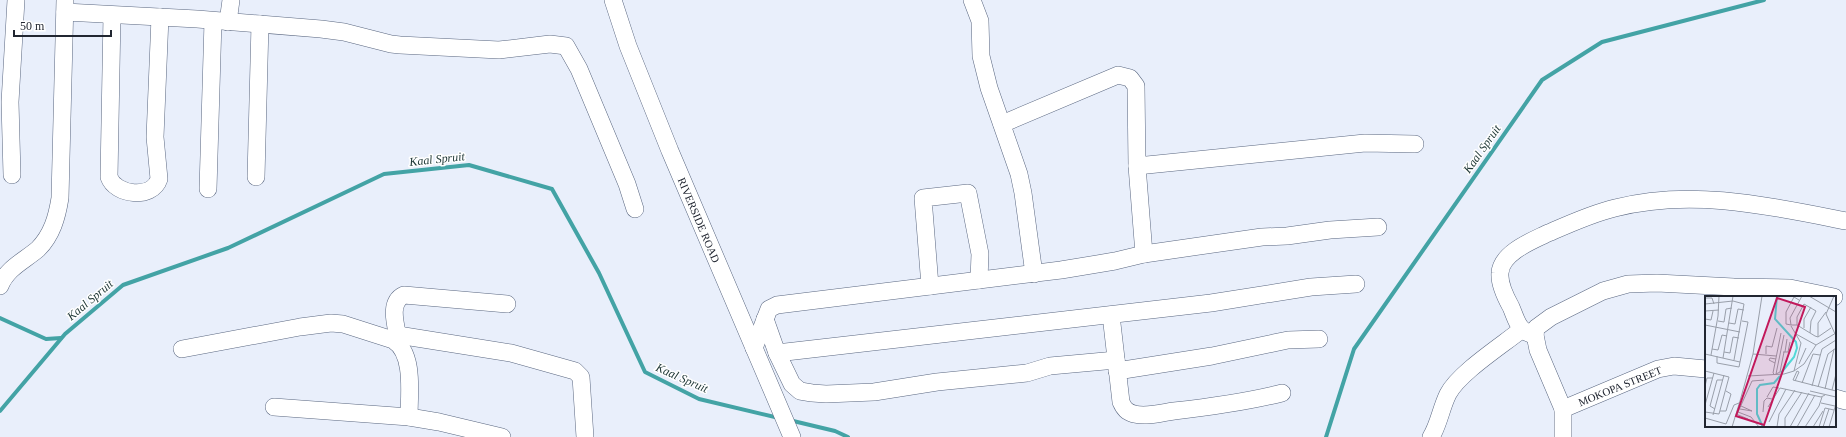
<svg xmlns="http://www.w3.org/2000/svg" width="1846" height="437" font-family="Georgia,serif">
<rect width="100%" height="100%" fill="#e9effb"/>
<g fill="none" stroke-linecap="round" stroke-linejoin="round">
<!-- stream -->
<g stroke="#43a3a5" stroke-width="4">
<polyline points="0,318 46,339 61,338"/>
<polyline points="0,411 65,334 123,285 228,248 384,174 469,165 552,189 599,273 645,372 699,399 779,418"/>
<polyline points="789,420 835,431 848,437"/>
<polyline points="1326,437 1354,349 1542,80 1602,42 1764,0"/>
</g>
<!-- minor casing -->
<g stroke="#5a6780" stroke-width="18">
<g id="minor">
<polyline points="613,0 628,46 670,151 792,437"/>
<polyline points="972,0 980,21 981,56 989,88 1019,174 1023,193 1034,274"/>
<polyline points="65,12 197,19 321,29 344,32 391,44 400,45 499,50 550,44 566,46 579,69 627,184 635,209"/>
<path d="M112,15L109,177C115,195 152,200 159,179L155,137L160,17"/>
<polyline points="228,22 231,0"/>
<polyline points="1002,124 1118,75 1130,78 1136,86 1137,166 1365,143 1415,144"/>
<polyline points="1137,166 1144,254"/>
<polyline points="12,175 10,102 16,0"/>
<polyline points="256,177 260,24"/>
<polyline points="208,189 213,21"/>
<path d="M0,286C7,268 24,261 38,249C52,235 57,217 60,198L65,0"/>
<polyline points="930,286 923,198 968,193 980,254 979,280"/>
<path d="M1111,315L1121,402C1124,409 1127,412 1134,414C1147,417 1161,413 1174,411C1210,407 1246,402 1282,393"/>
<polyline points="765,319 777,353 792,384 800,391 812,393 826,394 874,392 937,382 1027,373 1050,366 1116,360"/>
<polyline points="398,335 511,353 575,371 581,377 585,437"/>
<path d="M1535,335C1518,332 1517,321 1511,307C1506,298 1499,284 1500,273C1501,254 1529,242 1544,235C1567,225 1590,214 1615,208C1692,188 1770,206 1846,221"/>
<path d="M399,343C397,328 387,303 404,295L507,304"/>
<polyline points="754,348 769,309 777,305 1061,270 1115,261 1144,254 1262,237 1287,236 1330,230 1378,227"/>
<path d="M182,349L300,327L331,323L343,324L393,340C415,353 409,395 409,417"/>
<polyline points="777,353 1211,303 1311,287 1356,284"/>
<polyline points="1117,371 1212,356 1288,340 1319,339"/>
<polyline points="1835,398 1846,401"/>
<polyline points="274,407 409,417 439,422 502,437"/>
<polyline points="1563,409 1538,350 1535,335 1536,328 1551,317 1603,291 1628,284 1657,283 1734,287 1790,288 1834,297"/>
<path d="M1431,437C1439,424 1441,408 1448,394C1459,373 1501,346 1521,330"/>
<polyline points="1563,437 1563,409 1658,369 1674,366 1706,369"/>
</g>
</g>
<!-- minor -->
<use href="#minor" stroke="#fff" stroke-width="17"/>
</g>
<g text-anchor="middle" dominant-baseline="central" stroke-width="3" stroke-linejoin="round" paint-order="stroke">
<!-- street labels -->
<g font-size="11" fill="#212631" stroke="#fff">
<text transform="translate(699 220) rotate(67)">RIVERSIDE ROAD</text>
<text transform="translate(1620 386) rotate(-22)">MOKOPA STREET</text>
</g>
<!-- water labels -->
<g font-size="12" font-style="italic" fill="#223a39" stroke="#fff">
<text transform="translate(1482 149) rotate(-55)">Kaal Spruit</text>
<text transform="translate(437 159) rotate(-6)">Kaal Spruit</text>
<text transform="translate(90 300) rotate(-40)">Kaal Spruit</text>
<text transform="translate(682 378) rotate(24)">Kaal Spruit</text>
</g>
</g>
<!-- overview -->
<g transform="translate(1705 296)">
<rect width="131" height="131" fill="#e9effb"/>
<path fill="none" stroke="#52d8d7" stroke-width="2" d="M72,0L70,23L91,46L92,52L89,61L76,77M58,131L52,118V93L55,89L69,87L75,80"/>
<path fill="none" stroke="#999faa" stroke-width="1" d="M104,0L131,16M129,0L121,18L130,38M0,2H7L9,8M0,8L28,5L39,8L29,64M0,15L14,14M0,23L6,24L8,15M13,25L19,26L21,13L27,12M24,27L30,28L33,13L39,14M0,29L35,36M86,29L81,28V16L89,1L94,4M92,29H86L85,22L97,0M86,30L96,47L89,75M99,32V23L106,11M105,37L106,25L111,15L99,8L92,21V29L110,40L113,41M91,38L111,49M113,41V27L121,16M113,41L126,32M7,53L13,54L17,39L22,40M19,56L25,57L28,41L34,42M78,56H83L85,46M80,56L82,43M0,58L35,66M48,58L71,60M61,58V50L67,51L72,32M6,59L13,20L14,0M12,60V67L34,71L43,26L37,25M18,62L28,0M70,67L64,64L65,62L71,63M94,68L101,52M0,75L24,81L14,118L0,116M92,75L88,84L131,95M71,78L79,39M71,78L75,76L79,56M70,79L68,77L76,37M43,80L79,78L89,75L99,68L111,49L131,37M90,85L94,76L92,75M97,87L108,58L115,59M0,90L2,82H8M107,90L117,53L131,44M113,91L123,58L131,52M120,93L129,53M127,94L131,78M105,95L131,101M62,101L68,91L74,92M35,105L48,58L57,0M116,107L130,110M0,109L9,77M63,111L75,92L116,101L120,99M10,113L5,110L12,84H18M35,113L47,115L36,110M15,115H21L26,98L21,95M33,116L47,85L59,84M33,116L46,121L54,131M58,116L59,105L62,102L67,103M31,118L43,123M8,119L19,79M0,122L21,128L29,109L34,107M64,126L81,93M27,131L35,105M72,131L74,118L90,94M80,131V122L97,96M85,131L104,97M92,131L110,99M100,131L114,110L117,101M108,131L118,115M114,131L120,112L129,114M118,131L124,113M124,131L131,108"/>
<path fill="#c2185b" fill-opacity="0.15" stroke="#c2185b" stroke-width="2" d="M72,2L100,11L59,129L31,120Z"/>
<rect width="131" height="131" fill="none" stroke="#212631" stroke-width="2"/>
</g>
<!-- scale -->
<path d="M14 30v6h97v-6" fill="none" stroke="#212631" stroke-width="2"/>
<text x="20" y="30" font-size="12" fill="#212631" stroke="#ffffff" stroke-width="3" paint-order="stroke">50 m</text>
</svg>
